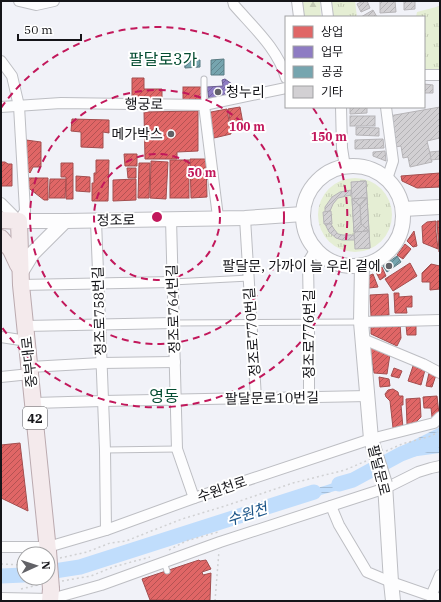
<svg xmlns="http://www.w3.org/2000/svg" width="441" height="602" font-family="'IBM Plex Serif','Noto Sans KR',serif">
<defs>
<pattern id="forest-firs" width="22" height="20" patternUnits="userSpaceOnUse"><rect width="22" height="20" fill="#e5eed4"/><path d="M5 1l3.5 6h-7zM16 11l3.5 6h-7z" fill="#c4cbb5"/></pattern>
<pattern id="park-tufts" width="24" height="20" patternUnits="userSpaceOnUse"><rect width="24" height="20" fill="#e5eed4"/><path d="M3 7l-1-3M5 7V3M7 7l1-3M15 17l-1-3M17 17v-4M19 17l1-3" fill="none" stroke="#c4cbb5"/></pattern>
<pattern id="water-rules" width="6" height="5" patternUnits="userSpaceOnUse"><rect width="6" height="5" fill="#c0ddfc"/><path d="M0 2.5h6" fill="none" stroke="#a4bdd7"/></pattern>
<pattern id="shops-hatch" width="6" height="6" patternUnits="userSpaceOnUse"><rect width="6" height="6" fill="#e06666"/><path d="M-1 1l2-2M0 6l6-6M5 7l2-2" fill="none" stroke="#b45353"/></pattern>
<pattern id="offices-hatch" width="6" height="6" patternUnits="userSpaceOnUse"><rect width="6" height="6" fill="#8e7cc3"/><path d="M-1 1l2-2M0 6l6-6M5 7l2-2" fill="none" stroke="#73649e"/></pattern>
<pattern id="public-hatch" width="6" height="6" patternUnits="userSpaceOnUse"><rect width="6" height="6" fill="#76a5af"/><path d="M-1 1l2-2M0 6l6-6M5 7l2-2" fill="none" stroke="#60858e"/></pattern>
<pattern id="building-hatch" width="6" height="6" patternUnits="userSpaceOnUse"><rect width="6" height="6" fill="#d2d0d3"/><path d="M-1 1l2-2M0 6l6-6M5 7l2-2" fill="none" stroke="#b3b2b5"/></pattern>
</defs>
<rect width="100%" height="100%" fill="#f1f2f8"/>
<!-- forest -->
<polygon fill="url(#forest-firs)" points="300,1 320,1 321,17 302,17"/>
<!-- park -->
<g fill="url(#park-tufts)">
<polygon points="331,1 355,1 357,17 333,17"/>
<polygon points="440,6 440,72 424,73 424,17 416,17 417,12"/>
<circle cx="355" cy="215" r="37"/>
</g>
<!-- water -->
<g fill="url(#water-rules)">
<polygon points="440,427 440,453 403,458 398,448"/>
<path d="M356,473L361,483L357,482L338,490L297,502L294,494C315,489 337,483 356,473Z"/>
</g>
<!-- shops -->
<g fill="url(#shops-hatch)" stroke="#a34e4f">
<polygon points="132,78 144,78 144,89 162,89 162,100 132,100"/>
<rect x="183" y="87" width="19" height="14"/>
<polygon points="240,107 244,129 232,132 228,109"/>
<polygon points="227,109 231,134 214,138 209,119 211,112"/>
<polygon points="198,111 198,151 177,152 177,159 145,159 144,112"/>
<polygon points="72,119 109,120 109,133 103,132 103,148 81,147 81,132 71,131"/>
<polygon points="26,140 41,142 41,167 33,167 30,173 26,169"/>
<polygon points="124,154 137,154 137,166 125,166"/>
<polygon points="190,159 206,159 207,197 191,198"/>
<polygon points="96,160 109,160 108,201 92,201 92,183 94,183 94,173 96,173"/>
<rect x="170" y="160" width="19" height="38"/>
<polygon points="151,161 168,162 166,199 150,198"/>
<polygon points="1,162 5,162 8,164 12,164 12,186 1,186"/>
<polygon points="61,163 73,163 73,199 66,199 66,177 61,177"/>
<polygon points="139,163 150,163 149,198 138,198"/>
<polygon points="127,168 136,168 136,178 128,178"/>
<polygon points="440,173 440,187 417,188 402,181 401,176"/>
<polygon points="76,176 90,177 90,192 76,191"/>
<polygon points="26,178 48,178 48,200 44,200 26,186"/>
<polygon points="50,179 66,179 65,198 49,198"/>
<polygon points="136,179 136,200 113,201 113,180"/>
<polygon points="436,221 436,232 438,249 423,243 422,226 427,222"/>
<polygon points="437,221 440,221 440,252 439,252"/>
<polygon points="414,231 417,246 413,247 407,241"/>
<polygon points="405,244 411,249 403,259 397,255"/>
<polygon points="410,263 417,276 393,291 385,279"/>
<polygon points="431,264 440,266 440,289 430,290 430,282 422,282 422,273"/>
<polygon points="382,267 386,276 380,280 375,270"/>
<polygon points="373,274 378,287 369,288 368,276"/>
<polygon points="394,293 399,293 399,297 412,296 412,307 406,307 407,313 395,313"/>
<polygon points="388,294 389,315 371,316 370,295"/>
<polygon points="400,324 401,338 397,346 371,334 371,325"/>
<polygon points="416,324 416,335 407,335 406,325"/>
<polygon points="373,347 390,354 387,374 374,373 370,348"/>
<polygon points="413,366 425,370 421,385 408,381"/>
<polygon points="394,368 402,371 399,378 391,376"/>
<polygon points="429,373 436,375 432,387 426,386"/>
<polygon points="379,377 389,379 390,386 380,387"/>
<polygon points="393,389 398,392 399,396 403,396 403,405 401,405 403,428 393,428 390,401 386,397 385,394 388,390"/>
<polygon points="437,396 439,414 432,417 431,408 424,408 423,397"/>
<polygon points="420,398 421,417 415,423 407,424 406,399"/>
<polygon points="20,443 28,511 1,498 1,445"/>
<polygon points="199,560 200,561 206,560 211,569 202,572 203,575 211,573 210,600 206,601 150,600 142,579"/>
</g>
<!-- offices -->
<polygon fill="url(#offices-hatch)" stroke="#6a5d90" points="225,79 232,84 236,95 209,99 207,87 223,86 222,80"/>
<!-- public -->
<g fill="url(#public-hatch)" stroke="#597a82">
<polygon points="224,59 224,75 211,75 211,60"/>
<polygon points="200,60 200,67 185,68 184,61"/>
<polygon points="397,256 401,262 387,272 383,266"/>
</g>
<g fill="none" stroke-linecap="round" stroke-linejoin="round">
<!-- river -->
<g stroke="#c0ddfc" stroke-width="15">
<polyline points="339,484 353,480 401,454 440,439"/>
<polyline points="48,572 80,567 314,492"/>
<polyline points="1,576 24,575"/>
</g>
</g>
<!-- building -->
<g fill="url(#building-hatch)" stroke="#b6b4b7">
<polygon points="363,1 367,1 370,8 361,12 357,4"/>
<polygon points="380,1 395,1 396,12 380,13"/>
<polygon points="404,1 415,1 415,9 404,10"/>
<polygon points="373,10 377,17 361,17"/>
<polygon points="424,84 433,85 433,93 424,93"/>
<polygon points="350,107 367,107 367,113 350,114"/>
<polygon points="440,107 440,138 427,141 432,162 410,167 408,157 403,158 401,146 395,147 389,116"/>
<rect x="350" y="116" width="25" height="10"/>
<polygon points="356,127 379,128 379,136 356,135"/>
<polygon points="383,139 384,148 355,149 355,140"/>
<polygon points="385,151 386,161 373,156 373,152"/>
<polygon points="440,151 440,159 431,160 430,152"/>
<polygon points="360,181 366,181 367,198 361,198"/>
<polygon points="366,181 367,198 352,199 351,182"/>
<polygon points="351,190 351,195 338,198 333,204 330,211 325,212 325,207 332,197 340,192"/>
<polygon points="367,198 369,231 354,232 352,199"/>
<polygon points="367,198 360,206 352,199 361,198"/>
<polygon points="367,198 369,231 361,224 360,206"/>
<polygon points="352,199 360,206 361,224 354,232"/>
<polygon points="331,211 332,224 324,224 323,212"/>
<polygon points="325,224 331,224 334,229 338,234 343,235 354,235 355,240 342,240 336,238 329,232"/>
<polygon points="361,224 369,231 354,232"/>
<polygon points="364,231 369,231 370,248 365,248"/>
<polygon points="369,231 370,248 355,249 354,232"/>
</g>
<g fill="none" stroke-linecap="round" stroke-linejoin="round">
<!-- lane casing -->
<g stroke="#bdbec3" stroke-width="7">
<g id="lane">
<polyline points="204,79 204,105"/>
<polyline points="172,282 249,278"/>
<polyline points="174,323 361,322"/>
<polyline points="105,450 177,449"/>
<polyline points="164,562 167,571"/>
</g>
</g>
<!-- street casing -->
<g stroke="#bdbec3" stroke-width="12">
<g id="street">
<polyline points="19,1 36,5 54,1"/>
<path d="M233,1L234,5C253,27 278,49 286,78"/>
<polyline points="297,1 299,17"/>
<polyline points="326,1 328,17"/>
<polyline points="1,61 12,76 19,106 25,211 19,221 1,203"/>
<polyline points="424,75 440,75"/>
<polyline points="204,105 218,217"/>
<polyline points="1,107 61,103 204,105 286,88"/>
<polyline points="341,107 342,148 345,167"/>
<polyline points="386,107 393,161 387,179"/>
<polyline points="245,218 256,398"/>
<polyline points="171,219 177,449 194,498"/>
<polyline points="96,221 105,450 106,530"/>
<polyline points="21,285 172,282"/>
<polyline points="361,322 440,320"/>
<polyline points="25,326 174,323"/>
<polyline points="1,337 27,341"/>
<polyline points="363,339 423,364 440,373"/>
<polyline points="30,367 101,363 175,362"/>
<polyline points="1,377 30,374"/>
<polyline points="309,397 309,322 308,262 316,249"/>
<polyline points="34,403 103,401 368,396"/>
<polyline points="331,506 339,525 367,572 391,582 440,599"/>
<polyline points="1,547 48,547 106,530 194,498 371,439 434,423 440,417"/>
<polyline points="431,596 440,575"/>
<polyline points="1,598 51,599 101,585 220,542 386,488 418,472 431,468 440,466"/>
</g>
</g>
<!-- secondary casing -->
<g stroke="#bdbec3" stroke-width="16">
<g id="secondary">
<circle cx="353" cy="216" r="50"/>
<polyline points="403,209 440,207"/>
<polyline points="19,221 65,221 245,218 303,214"/>
<polyline points="362,265 361,322 371,439 373,446"/>
<polyline points="21,272 32,254 65,221"/>
<polyline points="385,484 391,582 393,601"/>
</g>
</g>
<!-- primary casing -->
<g stroke="#bbaaaf" stroke-width="18">
<g id="primary">
<polyline points="1,220 19,221 21,285 48,551"/>
<polyline points="1,238 11,250 18,265"/>
<polyline points="50,601 51,589"/>
</g>
</g>
<!-- path -->
<g stroke="#d0d1d3" stroke-width="1.5" stroke-dasharray="2 3" stroke-linecap="butt">
<polyline points="386,451 402,444 431,436 438,432"/>
<polyline points="169,550 186,541 218,532"/>
<polyline points="60,558 87,552 110,543 126,541 182,519 225,506 293,483 345,470 366,461"/>
<polyline points="1,564 24,565"/>
<polyline points="62,581 91,576 113,567 150,557"/>
<polyline points="21,589 38,585"/>
<polyline points="215,601 219,551"/>
</g>
<!-- lane -->
<use href="#lane" stroke="#fdfdfe" stroke-width="5"/>
<!-- street -->
<use href="#street" stroke="#fdfdfe" stroke-width="10"/>
<!-- secondary -->
<use href="#secondary" stroke="#fdfdfe" stroke-width="14"/>
<!-- primary -->
<use href="#primary" stroke="#f4eaec" stroke-width="16"/>
<!-- secondary-bridge casing -->
<g stroke="#bdbec3" stroke-width="16" stroke-linecap="butt">
<polyline id="secondary-bridge" points="373,446 385,484"/>
</g>
<!-- primary-bridge casing -->
<g stroke="#bbaaaf" stroke-width="18" stroke-linecap="butt">
<polyline id="primary-bridge" points="48,551 51,589"/>
</g>
<!-- secondary-bridge -->
<use href="#secondary-bridge" stroke="#fdfdfe" stroke-width="14"/>
<!-- primary-bridge -->
<use href="#primary-bridge" stroke="#f4eaec" stroke-width="16"/>
</g>
<!-- distance rings -->
<g fill="none" stroke="#c2185b" stroke-width="2" stroke-dasharray="7 5">
<circle cx="157" cy="217" r="63"/>
<circle cx="157" cy="217" r="127"/>
<path d="M1 108A190 190 0 0 1 285 77M313 108A190 190 0 1 1 1 326"/>
</g>
<!-- markers -->
<g fill="#626267" stroke="#fff" stroke-width="1.5">
<circle cx="218" cy="92" r="4"/>
<circle cx="171" cy="134" r="4"/>
<circle cx="389" cy="266" r="4"/>
</g>
<g text-anchor="middle" dominant-baseline="central" stroke-width="4" stroke-linejoin="round" paint-order="stroke">
<!-- shield labels -->
<rect fill="#fff" stroke="#5b5b5e" stroke-width="1" x="23" y="407" width="24" height="22" rx="3"/>
<g font-size="13" font-weight="bold" fill="#151519">
<text x="35" y="418">42</text>
</g>
<!-- poi labels -->
<g font-size="14" fill="#151519" stroke="#fff" text-anchor="end">
<text x="226" y="92" text-anchor="start">청누리</text>
<text x="163" y="134">메가박스</text>
<text x="381" y="266">팔달문, 가까이 늘 우리 곁에</text>
</g>
<!-- street labels -->
<g font-size="14" fill="#151519" stroke="#fff">
<text transform="translate(144 104) rotate(1)">행궁로</text>
<text transform="translate(116 220) rotate(-1)">정조로</text>
<text transform="translate(173 309) rotate(-92)">정조로764번길</text>
<text transform="translate(99 311) rotate(-92)">정조로758번길</text>
<text transform="translate(252 332) rotate(-94)">정조로770번길</text>
<text transform="translate(309 334) rotate(-90)">정조로776번길</text>
<text transform="translate(29 362) rotate(-96)">중부대로</text>
<text transform="translate(272 398) rotate(-1)">팔달문로10번길</text>
<text transform="translate(379 470) rotate(76)">팔달문로</text>
<text transform="translate(222 489) rotate(-19)">수원천로</text>
</g>
<!-- water labels -->
<g font-size="15" font-style="italic" fill="#195387" stroke="#fff">
<text transform="translate(247 514) rotate(-18)">수원천</text>
</g>
<!-- quarter labels -->
<g font-size="16" fill="#044c31" stroke="#fff">
<text x="163" y="59">팔달로3가</text>
<text x="164" y="396">영동</text>
</g>
</g>
<circle cx="157" cy="217" r="6" fill="#c2185b" stroke="#fff" stroke-width="2"/>
<g font-size="12" text-anchor="middle" font-weight="bold" fill="#c2185b" stroke="#fff" stroke-width="4" stroke-linejoin="round" paint-order="stroke">
<text x="247" y="131">100 m</text>
<text x="329" y="141">150 m</text>
<text x="202" y="177">50 m</text>
</g>
<!-- border -->
<rect width="441" height="602" fill="none" stroke="#151519" stroke-width="4"/>
<!-- legend -->
<rect x="285" y="16" width="140" height="92" fill="#ffffff" stroke="#a1a1a3"/>
<rect x="293" y="26" width="20" height="12" fill="#e06666" stroke="#a1a1a3"/>
<text x="321" y="36" font-size="12" fill="#151519">상업</text>
<rect x="293" y="46" width="20" height="12" fill="#8e7cc3" stroke="#a1a1a3"/>
<text x="321" y="56" font-size="12" fill="#151519">업무</text>
<rect x="293" y="66" width="20" height="12" fill="#76a5af" stroke="#a1a1a3"/>
<text x="321" y="76" font-size="12" fill="#151519">공공</text>
<rect x="293" y="86" width="20" height="12" fill="#d2d0d3" stroke="#a1a1a3"/>
<text x="321" y="96" font-size="12" fill="#151519">기타</text>
<!-- north arrow -->
<g transform="translate(36 566) rotate(87)"><circle r="19" fill="#ffffff" stroke="#a1a1a3"/>
<path d="M0-3L7 15L0 10L-7 15Z" fill="#626267"/>
<text y="-6" font-size="11" font-weight="bold" text-anchor="middle" fill="#151519">N</text>
</g>
<!-- scale -->
<path d="M18 34v6h63v-6" fill="none" stroke="#151519" stroke-width="2"/>
<text x="24" y="34" font-size="12" fill="#151519" stroke="#ffffff" stroke-width="3" paint-order="stroke">50 m</text>
</svg>
